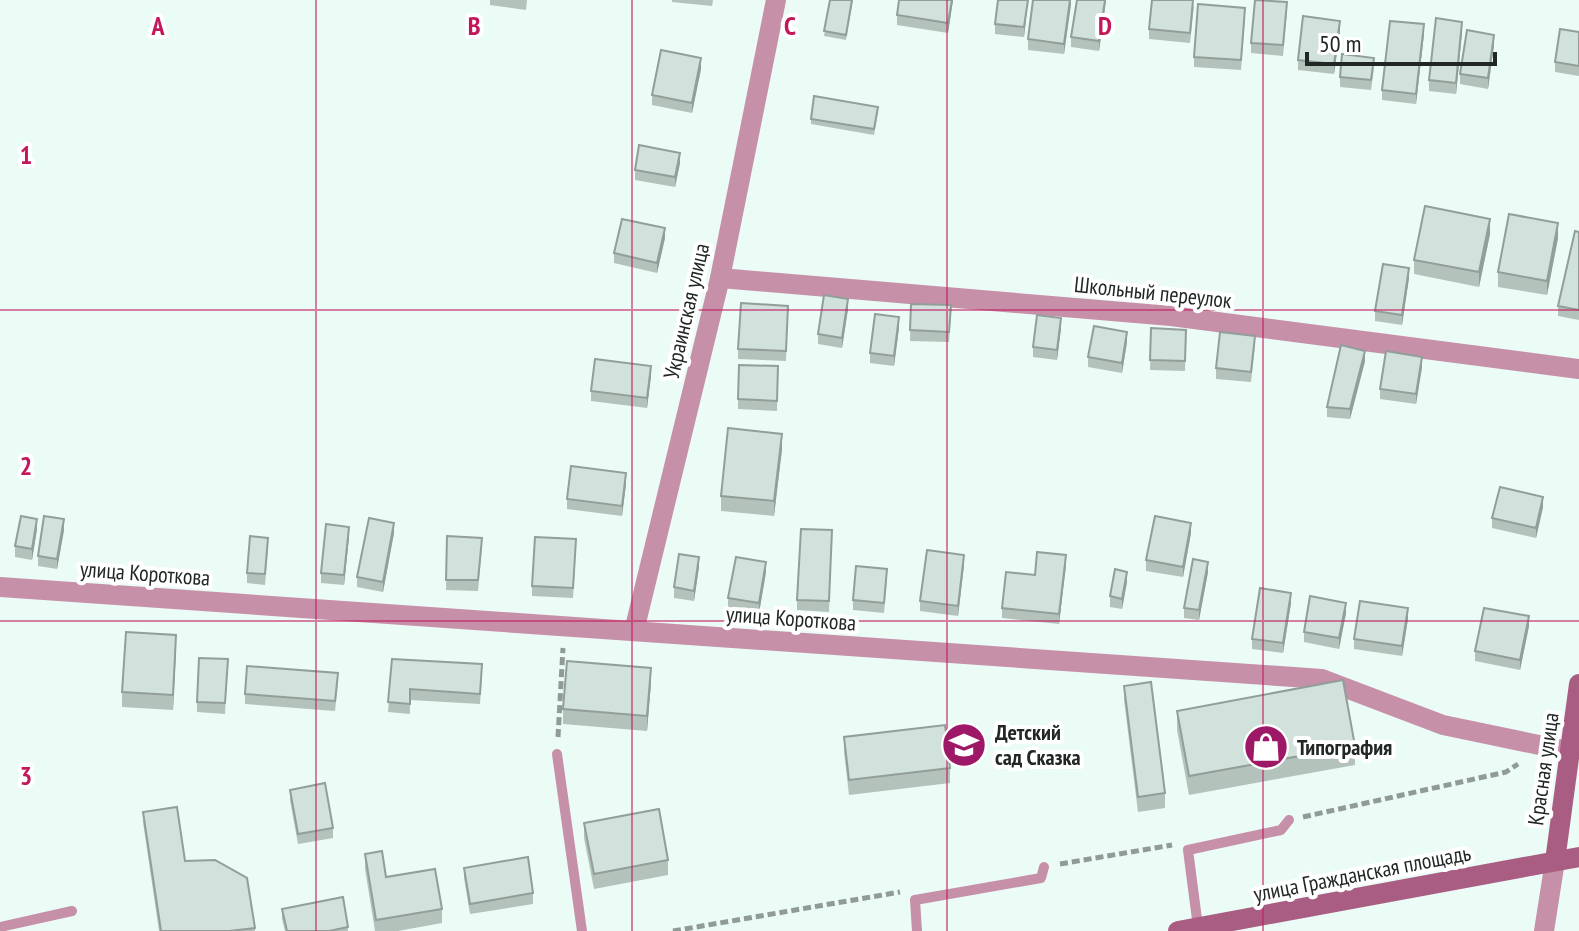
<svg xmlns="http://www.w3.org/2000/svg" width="1579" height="931" font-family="'PT Sans Narrow',sans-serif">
<rect width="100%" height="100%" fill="#ebfbf6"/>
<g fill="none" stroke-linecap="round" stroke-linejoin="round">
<!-- path -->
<g stroke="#909b97" stroke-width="5" stroke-dasharray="8 4" stroke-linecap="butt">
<polyline points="558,737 563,648"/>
<polyline points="1303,817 1506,772 1518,764"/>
<polyline points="1060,864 1172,845"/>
<polyline points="673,931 900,892"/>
</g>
<!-- lane -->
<g stroke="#c690a9" stroke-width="10">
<polyline points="557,754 582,931"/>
<polyline points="0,927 72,911"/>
<polyline points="1198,927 1188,850 1281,830 1289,820"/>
<polyline points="917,931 915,900 1041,878 1044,867"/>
</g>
<!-- street -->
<g stroke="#c690a9" stroke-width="20">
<polyline points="720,278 1171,316 1579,369"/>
<polyline points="0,587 1322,679 1443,725 1568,751"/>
<polyline points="634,631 720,278 776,0"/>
<polyline points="1544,931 1555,861"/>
</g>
<!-- secondary -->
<g stroke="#aa5d83" stroke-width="20">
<polyline points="1555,861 1579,684"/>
<polyline points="1178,931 1579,857"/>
</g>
</g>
<!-- wall -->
<g fill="#b4c2bc">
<polygon points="490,0 527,0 526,10 490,5"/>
<polygon points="672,0 713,0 712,6 672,2"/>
<polygon points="830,0 853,0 846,40 824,36"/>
<polygon points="953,0 948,33 897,25 897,15"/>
<polygon points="1028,0 1024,37 995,34 995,24"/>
<polygon points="1071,0 1064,54 1028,50 1028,39"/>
<polygon points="1106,0 1099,51 1071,47 1071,37"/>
<polygon points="1194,6 1190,43 1149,39 1149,29"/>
<polygon points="1287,12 1283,56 1251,53 1251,43"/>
<polygon points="1245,18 1241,70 1194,67 1194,57"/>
<polygon points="1340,31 1334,74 1298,70 1298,60"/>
<polygon points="1462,32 1456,94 1429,91 1429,80"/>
<polygon points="1579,32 1579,76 1555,72 1555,62"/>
<polygon points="1424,34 1416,104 1382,100 1382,90"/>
<polygon points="1494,45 1488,89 1460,84 1460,74"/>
<polygon points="1374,68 1371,90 1340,87 1340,77"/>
<polygon points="701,69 692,113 652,105 652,95"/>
<polygon points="878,112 874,135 811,124 811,119"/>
<polygon points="680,163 675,187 635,180 635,170"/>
<polygon points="1579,232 1579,320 1558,316 1558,306"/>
<polygon points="1490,234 1479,287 1414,274 1414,260"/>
<polygon points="665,238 657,273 614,263 614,253"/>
<polygon points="1558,238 1547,295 1498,287 1498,272"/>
<polygon points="1409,278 1402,325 1375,321 1375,311"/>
<polygon points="911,304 951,315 949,342 910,341"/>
<polygon points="788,306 786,361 738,359 738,349"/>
<polygon points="848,309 842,348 818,344 818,334"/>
<polygon points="899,328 894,366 870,363 870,353"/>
<polygon points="1061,328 1057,360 1033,357 1033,347"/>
<polygon points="1151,328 1186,330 1185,371 1150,370"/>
<polygon points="1127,342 1122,373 1088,367 1088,357"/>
<polygon points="1255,346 1251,382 1216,379 1216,368"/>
<polygon points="1365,361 1350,419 1327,417 1327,407"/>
<polygon points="778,366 777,411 738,409 738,399"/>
<polygon points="1422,367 1416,404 1380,399 1380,389"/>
<polygon points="651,376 647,408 591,401 591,391"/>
<polygon points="782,449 774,516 721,511 721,496"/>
<polygon points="626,484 622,516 567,509 567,499"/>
<polygon points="1543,507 1536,538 1492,528 1492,518"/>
<polygon points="37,529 32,560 15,557 15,546"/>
<polygon points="64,530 57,569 38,566 38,556"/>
<polygon points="832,530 829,612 797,610 797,600"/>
<polygon points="394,533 383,592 357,587 357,577"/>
<polygon points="1191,533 1183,577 1146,571 1146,560"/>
<polygon points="447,536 482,548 478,591 446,590"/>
<polygon points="349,537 344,585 321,583 321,573"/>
<polygon points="268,548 265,585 247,583 247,573"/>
<polygon points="576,549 573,598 532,596 532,586"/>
<polygon points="964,565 958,616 920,611 920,601"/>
<polygon points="1066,565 1059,624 1002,618 1002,608 1035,575"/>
<polygon points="699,567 694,601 674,598 674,587"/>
<polygon points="766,572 759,613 728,608 728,598"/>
<polygon points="1208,572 1199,620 1184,618 1184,608"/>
<polygon points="887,579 884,613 853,610 853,600"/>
<polygon points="1127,582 1122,609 1110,607 1110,596"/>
<polygon points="1291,603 1283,653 1252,649 1252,639"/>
<polygon points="1346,613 1339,649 1304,642 1304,632"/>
<polygon points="1408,619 1402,656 1354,649 1354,639"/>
<polygon points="1529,626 1520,670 1475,661 1475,651"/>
<polygon points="176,650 173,710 122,707 122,692"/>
<polygon points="228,659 225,714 197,712 197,702"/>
<polygon points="392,659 482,675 480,704 410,700 410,714 388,712"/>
<polygon points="651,683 647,731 563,724 563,709"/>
<polygon points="338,684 335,711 245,704 245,694"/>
<polygon points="1124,686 1165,793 1165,808 1138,812 1124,700"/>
<polygon points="1177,711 1355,746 1355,765 1189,795 1177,730"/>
<polygon points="844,737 950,768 950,783 849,795 844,752"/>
<polygon points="290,790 333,828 333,838 298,844 290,800"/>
<polygon points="143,812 185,861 255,928 255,931 159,931 143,822"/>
<polygon points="584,823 668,860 668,875 594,889 584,838"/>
<polygon points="365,854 386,877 442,909 442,923 398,931 375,931 365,869"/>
<polygon points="464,868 533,893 533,904 470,914 464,878"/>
<polygon points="282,909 348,927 348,931 285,931 282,919"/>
</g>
<!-- shaded-wall -->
<g fill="#929e99">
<polygon points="952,0 953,0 948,33 948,23"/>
<polygon points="1028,0 1024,37 1024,27"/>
<polygon points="1070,0 1071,5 1064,54 1064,44"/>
<polygon points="1105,0 1106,0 1099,51 1099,41"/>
<polygon points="1340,21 1340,31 1334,74 1334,64"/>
<polygon points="1462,22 1462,32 1456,94 1456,83"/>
<polygon points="1424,24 1424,34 1416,104 1416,94"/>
<polygon points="1494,35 1494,45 1488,89 1488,78"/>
<polygon points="701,58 701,69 692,113 692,103"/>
<polygon points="680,153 680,163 675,187 675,177"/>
<polygon points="1490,219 1490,234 1479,287 1479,272"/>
<polygon points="1558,223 1558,238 1547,295 1547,281"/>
<polygon points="665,228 665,238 657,273 657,263"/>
<polygon points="1409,268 1409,278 1402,325 1402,315"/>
<polygon points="848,299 848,309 842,348 842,338"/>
<polygon points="899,317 899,328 894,366 894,356"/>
<polygon points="1061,318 1061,328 1057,360 1057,350"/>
<polygon points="1127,332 1127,342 1122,373 1122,363"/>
<polygon points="1365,351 1365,361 1350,419 1350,409"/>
<polygon points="1422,357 1422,367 1416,404 1416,394"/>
<polygon points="651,366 651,376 647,408 647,398"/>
<polygon points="782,434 782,449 774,516 774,501"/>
<polygon points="626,473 626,484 622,516 622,506"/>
<polygon points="1543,497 1543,507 1536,538 1536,528"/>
<polygon points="37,519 37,529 32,560 32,549"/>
<polygon points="64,519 64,530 57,569 57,559"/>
<polygon points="394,523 394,533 383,592 383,582"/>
<polygon points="1191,523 1191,533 1183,577 1183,567"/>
<polygon points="349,527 349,537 344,585 344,575"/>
<polygon points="964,555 964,565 958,616 958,606"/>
<polygon points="1066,555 1066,565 1059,624 1059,614"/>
<polygon points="699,557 699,567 694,601 694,591"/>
<polygon points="766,562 766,572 759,613 759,603"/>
<polygon points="1208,562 1208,572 1199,620 1199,610"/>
<polygon points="1127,572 1127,582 1122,609 1122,599"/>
<polygon points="1291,593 1291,603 1283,653 1283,643"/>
<polygon points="1346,603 1346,613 1339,649 1339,638"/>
<polygon points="1408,608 1408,619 1402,656 1402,646"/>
<polygon points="1529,616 1529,626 1520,670 1520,660"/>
<polygon points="176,635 176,650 173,710 173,695"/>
<polygon points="651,668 651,683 647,731 647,716"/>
</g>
<!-- building -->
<g fill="#d1e1db" stroke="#929e99" stroke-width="2">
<polygon points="830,0 852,0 846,35 824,31"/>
<polygon points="899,0 952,0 948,23 897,15"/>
<polygon points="998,0 1028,0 1024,27 995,24"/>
<polygon points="1033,0 1070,0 1064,44 1028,39"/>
<polygon points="1077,0 1105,0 1099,41 1071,37"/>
<polygon points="1152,0 1193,0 1190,33 1149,29"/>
<polygon points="1255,0 1287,2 1283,45 1251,43"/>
<polygon points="1198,4 1245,8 1241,60 1194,57"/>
<polygon points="1303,16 1340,21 1334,64 1298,60"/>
<polygon points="1436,18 1462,22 1456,83 1429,80"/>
<polygon points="1390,21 1424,24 1416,94 1382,90"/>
<polygon points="1560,29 1579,32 1579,66 1555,62"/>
<polygon points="1467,30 1494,35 1488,78 1460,74"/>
<polygon points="661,50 701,58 692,103 652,95"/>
<polygon points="1342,54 1374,58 1371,80 1340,77"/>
<polygon points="814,96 878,107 874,129 811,119"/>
<polygon points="639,145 680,153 675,177 635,170"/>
<polygon points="1425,206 1490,219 1479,272 1414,260"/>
<polygon points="1509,214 1558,223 1547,281 1498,272"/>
<polygon points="622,219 665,228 657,263 614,253"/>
<polygon points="1575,231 1579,232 1579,310 1558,306"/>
<polygon points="1383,264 1409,268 1402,315 1375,311"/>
<polygon points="824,295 848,299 842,338 818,334"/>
<polygon points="741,303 788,306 786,351 738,349"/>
<polygon points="911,304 951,305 949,332 910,330"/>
<polygon points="875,314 899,317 894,356 870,353"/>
<polygon points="1037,315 1061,318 1057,350 1033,347"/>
<polygon points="1094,326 1127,332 1122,363 1088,357"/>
<polygon points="1151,328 1186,330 1185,361 1150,360"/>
<polygon points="1220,332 1255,336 1251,372 1216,368"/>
<polygon points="1341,345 1365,351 1350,409 1327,407"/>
<polygon points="1386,351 1422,357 1416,394 1380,389"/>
<polygon points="595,359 651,366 647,398 591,391"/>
<polygon points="739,365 778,366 777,401 738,399"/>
<polygon points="728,428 782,434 774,501 721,496"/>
<polygon points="571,466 626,473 622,506 567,499"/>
<polygon points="1500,487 1543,497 1536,528 1492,518"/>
<polygon points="21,516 37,519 32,549 15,546"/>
<polygon points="44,516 64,519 57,559 38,556"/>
<polygon points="1155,516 1191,523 1183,567 1146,560"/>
<polygon points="369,518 394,523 383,582 357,577"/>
<polygon points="326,524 349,527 344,575 321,573"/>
<polygon points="801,529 832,530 829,601 797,600"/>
<polygon points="250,536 268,538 265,574 247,573"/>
<polygon points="447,536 482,538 478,580 446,580"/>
<polygon points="535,537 576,539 573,588 532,586"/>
<polygon points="927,550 964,555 958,606 920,601"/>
<polygon points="1037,552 1066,555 1059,614 1002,608 1006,572 1035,575"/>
<polygon points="679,554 699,557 694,591 674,587"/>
<polygon points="736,557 766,562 759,603 728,598"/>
<polygon points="1193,559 1208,562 1199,610 1184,608"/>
<polygon points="856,566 887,569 884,603 853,600"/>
<polygon points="1115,569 1127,572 1122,599 1110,596"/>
<polygon points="1260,588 1291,593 1283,643 1252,639"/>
<polygon points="1310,596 1346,603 1339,638 1304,632"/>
<polygon points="1360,601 1408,608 1402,646 1354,639"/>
<polygon points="1484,608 1529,616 1520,660 1475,651"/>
<polygon points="126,632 176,635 173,695 122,692"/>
<polygon points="199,658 228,659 225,703 197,702"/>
<polygon points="392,659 482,664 480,694 410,689 410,704 388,702"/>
<polygon points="567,661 651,668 647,716 563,709"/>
<polygon points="247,666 338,673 335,701 245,694"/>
<polygon points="1343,680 1355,746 1189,776 1177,711"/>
<polygon points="1151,682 1165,793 1138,797 1124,686"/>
<polygon points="945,725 950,768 849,780 844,737"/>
<polygon points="325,783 333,828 298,834 290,790"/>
<polygon points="177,807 185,861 215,860 247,878 255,928 229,931 161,931 143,812"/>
<polygon points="659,809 668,860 594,874 584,823"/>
<polygon points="382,851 386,877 435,869 442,909 376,920 365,854"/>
<polygon points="528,857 533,893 470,904 464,868"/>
<polygon points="343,897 348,927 329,931 287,931 282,909"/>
</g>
<!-- grid -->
<path fill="none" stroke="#c2185b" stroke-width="2" stroke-opacity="0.55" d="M316,0V931M632,0V931M947,0V931M1263,0V931M0,310H1579M0,621H1579"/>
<!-- icons -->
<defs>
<g id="school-disc" transform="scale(2.3)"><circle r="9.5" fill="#9e1868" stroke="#fff"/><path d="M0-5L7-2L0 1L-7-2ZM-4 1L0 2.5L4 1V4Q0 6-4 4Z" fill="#fff"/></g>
<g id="shop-disc" transform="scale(2.3)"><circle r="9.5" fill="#9e1868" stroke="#fff"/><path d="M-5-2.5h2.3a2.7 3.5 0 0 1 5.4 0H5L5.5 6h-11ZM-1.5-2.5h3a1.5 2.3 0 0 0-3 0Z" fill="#fff"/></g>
</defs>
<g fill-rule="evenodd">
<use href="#school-disc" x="964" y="745"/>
<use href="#shop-disc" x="1266" y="747"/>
</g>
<g text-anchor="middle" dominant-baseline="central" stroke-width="8" stroke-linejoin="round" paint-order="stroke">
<!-- street labels -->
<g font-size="22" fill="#212725" stroke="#fff">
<text transform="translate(1153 292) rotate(6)">Школьный переулок</text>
<text transform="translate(686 311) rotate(-77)">Украинская улица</text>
<text transform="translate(145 573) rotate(4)">улица Короткова</text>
<text transform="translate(791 618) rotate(4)">улица Короткова</text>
<text transform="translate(1543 769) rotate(-82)">Красная улица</text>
<text transform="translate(1362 873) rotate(-11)">улица Гражданская площадь</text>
</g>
<!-- poi labels -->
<g font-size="22" font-weight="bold" fill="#212725" stroke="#fff" text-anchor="start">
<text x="995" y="732">Детский<tspan x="995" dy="25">сад Сказка</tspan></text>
<text x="1297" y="747">Типография</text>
</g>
</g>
<g font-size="26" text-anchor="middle" font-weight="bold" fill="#c2185b" stroke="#fff" stroke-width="8" stroke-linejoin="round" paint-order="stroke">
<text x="158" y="35">A</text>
<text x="474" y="35">B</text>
<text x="790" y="35">C</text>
<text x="1105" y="35">D</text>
<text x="26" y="164">1</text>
<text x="26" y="475">2</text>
<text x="26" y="785">3</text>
</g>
<!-- scale -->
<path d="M1307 52v12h188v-12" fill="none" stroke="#212725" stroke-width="4"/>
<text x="1319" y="52" font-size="24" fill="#212725" stroke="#ffffff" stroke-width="6" paint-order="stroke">50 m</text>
</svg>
